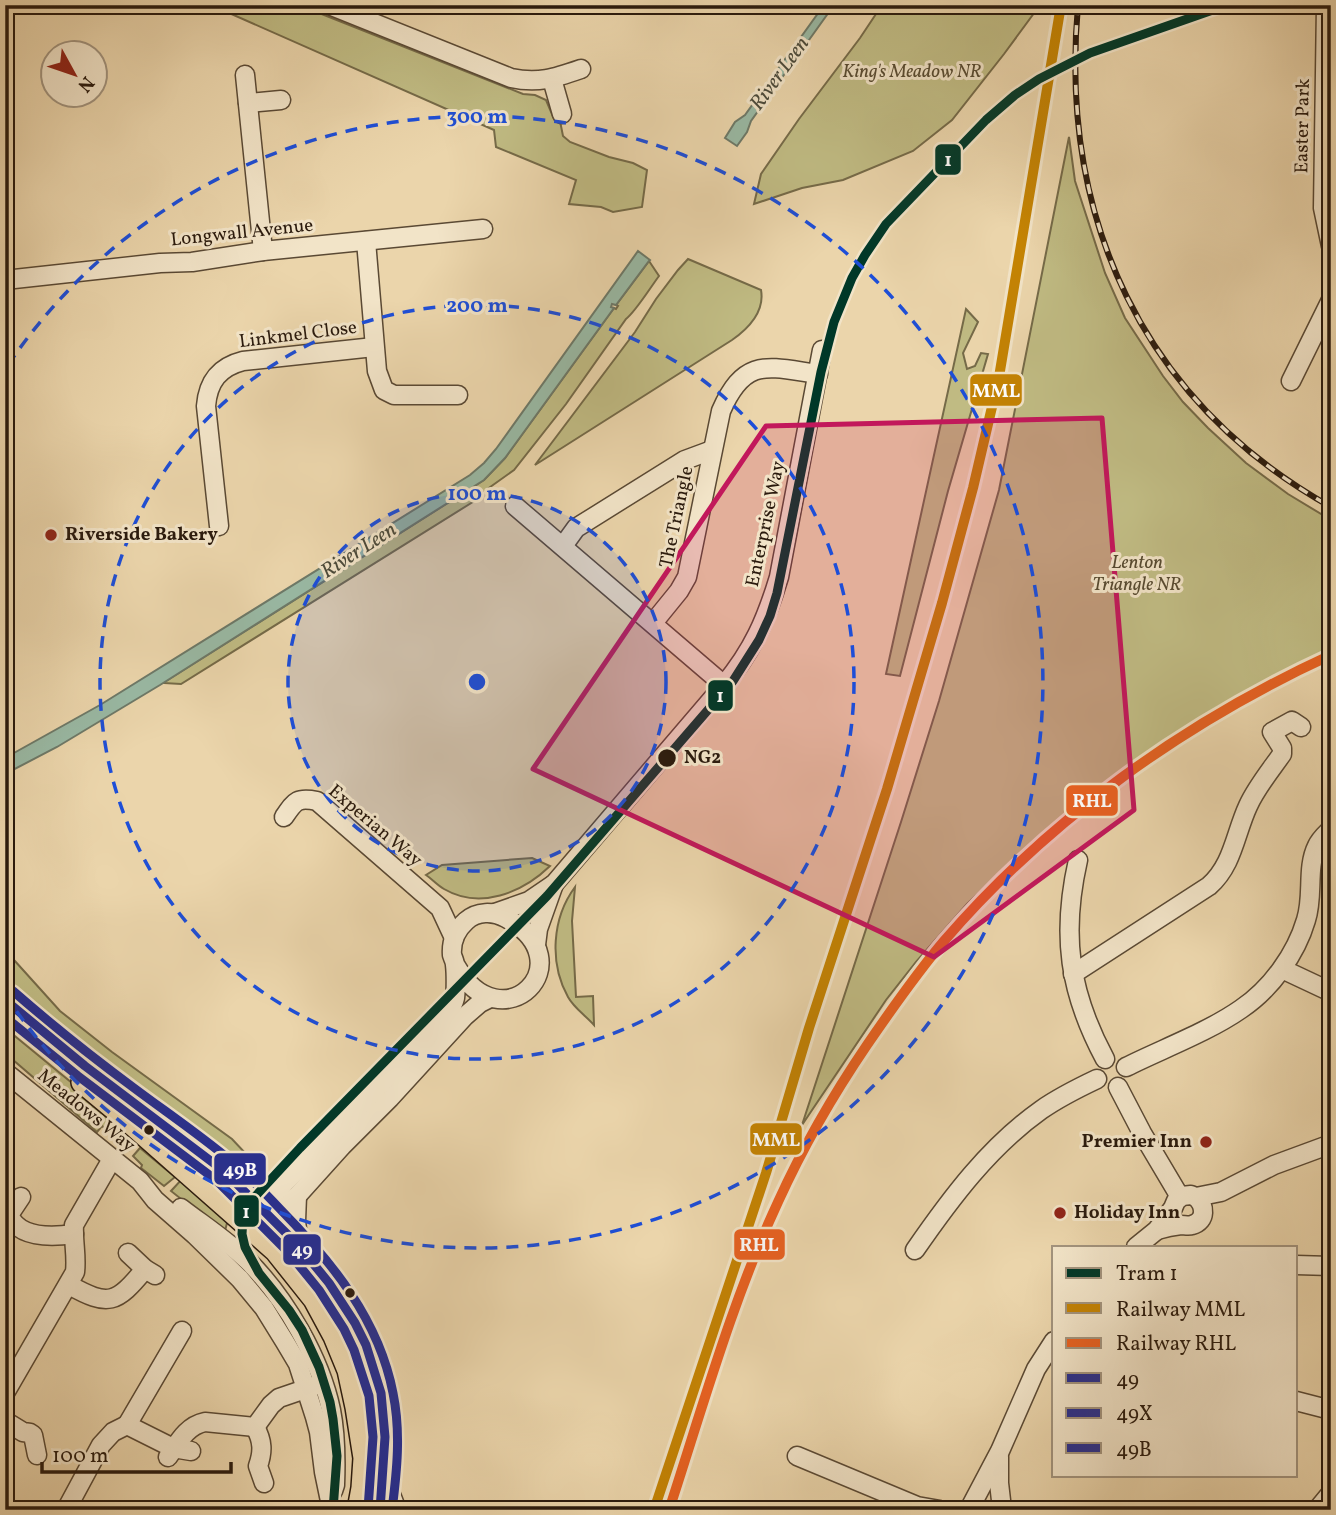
<svg xmlns="http://www.w3.org/2000/svg" width="1336" height="1515" font-family="Vollkorn,serif">
<rect width="100%" height="100%" fill="#ebd5ab"/>
<filter id="stains"><feTurbulence type="fractalNoise" baseFrequency=".00286" numOctaves="4"/><feColorMatrix values="0 0 0 0 .2 0 0 0 0 .09 0 0 0 0 .02 0 0 0 .5 -.17"/></filter>
<radialGradient id="worn" r=".72"><stop offset=".6" stop-color="#630" stop-opacity="0"/><stop offset="1" stop-color="#630" stop-opacity=".3"/></radialGradient>
<!-- green -->
<g fill="#c0bb83" stroke="#756a48" stroke-width="2">
<polygon points="211,5 299,5 523,94 535,95 546,100 554,119 560,121 563,136 570,142 609,157 633,163 647,170 642,207 613,212 601,207 569,204 576,180 496,147 494,130"/>
<polygon points="882,5 1040,5 1004,54 952,120 913,151 843,180 802,188 754,204 761,174 799,119 860,38"/>
<polygon points="1069,137 1075,181 1105,273 1125,318 1163,376 1183,402 1208,428 1246,463 1288,494 1331,520 1331,650 1219,706 1152,750 1104,783 1006,867 967,904 916,962 886,1000 802,1125 901,822 939,701 999,490"/>
<path d="M688,259L761,290C765,312 749,328 732,340L535,465L635,332L656,299L678,270Z"/>
<path d="M649,261L659,276C650,288 636,311 626,319L566,404L514,470L486,490L476,500L181,684L163,683L484,480L505,458L614,308L616,309L618,306L616,305Z"/>
<polygon points="966,309 978,322 963,353 967,369 975,366 981,353 988,354 948,491 900,676 886,674"/>
<path d="M532,858L550,866C522,893 480,910 444,889C437,885 432,879 426,875L442,865Z"/>
<path d="M575,887L572,921L576,997L593,996L594,1025C585,1015 574,1008 568,997C549,963 552,918 575,887Z"/>
<polygon points="5,950 60,1011 112,1052 232,1139 248,1156 241,1157 229,1154 209,1144 106,1065 72,1048 5,989"/>
<polygon points="5,1028 139,1138 129,1150 102,1126 97,1132 5,1053"/>
<polygon points="140,1148 175,1177 164,1186 141,1168 142,1165 133,1156"/>
<polygon points="182,1179 226,1215 227,1223 225,1231 210,1222 171,1191"/>
</g>
<!-- water -->
<g fill="#99b9a4" stroke="#6d7968" stroke-width="2">
<polygon points="824,5 834,5 751,121 747,132 737,146 725,138 735,122 745,115"/>
<polygon points="638,251 650,260 649,261 616,305 612,304 611,307 614,308 505,458 484,480 160,685 57,747 5,774 5,758 100,705 470,475 484,463 496,449"/>
</g>
<g fill="none" stroke-linecap="round" stroke-linejoin="round">
<!-- minor casing -->
<g stroke="#5a4934" stroke-width="21">
<g id="minor">
<path d="M329,5L511,78C538,84 555,78 581,69"/>
<polyline points="1326,5 1323,208 1331,246"/>
<polyline points="245,75 263,251"/>
<polyline points="552,79 562,114"/>
<polyline points="248,103 281,100"/>
<polyline points="366,241 377,371 384,390 394,395 458,395"/>
<polyline points="5,280 160,263 192,262 263,251 483,229"/>
<polyline points="1291,381 1331,300"/>
<polyline points="515,506 724,685"/>
<path d="M219,526L206,406C208,382 219,367 243,361L374,347"/>
<polyline points="563,546 576,528 685,460 712,450"/>
<path d="M653,623L679,591L687,577L721,411C745,356 768,367 818,374"/>
<path d="M284,817C295,801 297,797 317,801L440,908L454,938"/>
<path d="M1078,860C1061,935 1069,992 1105,1059"/>
<path d="M495,913L529,901L554,884L724,685C753,650 766,620 779,577L822,350"/>
<polyline points="536,945 538,929 554,884"/>
<polyline points="1282,969 1331,992"/>
<path d="M1073,974L1209,886C1233,865 1235,834 1248,806C1256,788 1270,771 1282,754V748L1272,732L1292,721L1301,727"/>
<path d="M1126,1067C1162,1049 1208,1032 1241,1009C1271,989 1296,954 1306,920C1314,896 1306,868 1317,846C1320,839 1326,834 1331,829"/>
<polyline points="5,1072 140,1181 155,1200 195,1235 240,1279 264,1308 285,1342 298,1364 315,1417 319,1432 324,1472 330,1501"/>
<polyline points="1118,1087 1142,1133 1180,1197"/>
<polyline points="297,1196 296,1221 299,1246"/>
<path d="M21,1197L9,1215C19,1239 53,1237 74,1234"/>
<path d="M181,1208C203,1225 228,1241 248,1261C286,1299 320,1358 331,1410C336,1435 336,1460 335,1485L333,1491"/>
<polyline points="261,1216 297,1196 342,1146 390,1098 465,1016 480,1003 490,998"/>
<path d="M269,1224C268,1212 268,1204 274,1194L442,1021C447,1014 453,1007 455,998C456,990 456,973 455,965C455,962 453,958 452,955C451,942 456,930 466,921C477,911 493,911 506,918C587,962 502,1046 456,966"/>
<path d="M1157,1230C1164,1228 1173,1226 1181,1225C1184,1225 1189,1226 1192,1225C1207,1221 1205,1205 1196,1197"/>
<polyline points="1136,1247 1157,1230 1173,1208 1176,1201 1182,1196 1191,1195 1196,1197 1221,1192 1274,1165 1331,1144"/>
<path d="M915,1250C951,1198 989,1147 1041,1110C1058,1098 1078,1088 1097,1079"/>
<polyline points="128,1253 145,1269 155,1275"/>
<polyline points="1296,1265 1331,1266"/>
<path d="M69,1285C109,1307 116,1304 145,1269"/>
<path d="M5,1393L75,1272C77,1256 73,1241 74,1225L112,1159"/>
<polyline points="1296,1401 1331,1410"/>
<polyline points="5,1421 23,1432 30,1433 33,1435 37,1455"/>
<polyline points="127,1425 182,1331"/>
<polyline points="127,1425 173,1448 191,1451"/>
<path d="M255,1427C263,1441 263,1452 258,1466L264,1483"/>
<polyline points="797,1456 917,1506 940,1510"/>
<path d="M168,1457C178,1443 186,1426 205,1422L255,1427L271,1405L279,1398L317,1385"/>
<polyline points="999,1457 999,1483 1002,1509"/>
<polyline points="385,1479 395,1505 399,1510"/>
<polyline points="971,1506 1000,1451 1036,1369 1054,1341"/>
<polyline points="66,1510 101,1445 113,1432 127,1425"/>
<polyline points="1317,1510 1331,1493"/>
</g>
</g>
<!-- major casing -->
<g stroke="#2a1a0d" stroke-width="26">
<g id="major">
<path d="M5,1000C57,1047 113,1087 168,1129C187,1143 206,1156 224,1171C244,1188 262,1208 281,1227C328,1275 366,1325 381,1393C389,1430 384,1473 380,1510"/>
<polyline points="83,1082 124,1116 276,1250 315,1299 335,1336 349,1370 357,1407 365,1458 363,1488 359,1510"/>
</g>
</g>
<!-- minor -->
<use href="#minor" stroke="#f2e4c8" stroke-width="18"/>
<!-- major -->
<use href="#major" stroke="#ebd5ab" stroke-width="23"/>
<!-- rail casing -->
<g stroke="#2a1a0d" stroke-width="6">
<path id="rail" d="M1078,5C1059,218 1142,401 1331,507"/>
</g>
<!-- rail -->
<use href="#rail" stroke="#f2e4c8" stroke-width="3.5" stroke-dasharray="10" stroke-linecap="butt"/>
<!-- bus-1 casing -->
<g stroke="#f2e4c8" stroke-width="14">
<polyline id="bus-1" points="5,1000 85,1066 224,1171 298,1245 329,1283 355,1323 366,1345 381,1393 385,1437 380,1510"/>
</g>
<!-- bus-2 casing -->
<g stroke="#f2e4c8" stroke-width="14">
<polyline id="bus-2" points="5,1017 78,1076 216,1180 289,1253 319,1290 344,1329 354,1350 369,1396 373,1437 368,1509"/>
</g>
<!-- bus-3 casing -->
<g stroke="#f2e4c8" stroke-width="14">
<path id="bus-3" d="M13,991C52,1025 92,1057 134,1088C166,1112 200,1135 231,1161C249,1176 265,1193 281,1210C332,1262 379,1320 393,1393C401,1432 397,1471 392,1510"/>
</g>
<!-- bus-1 -->
<use href="#bus-1" stroke="#282f8f" stroke-width="9"/>
<!-- bus-2 -->
<use href="#bus-2" stroke="#282f8f" stroke-width="9"/>
<!-- bus-3 -->
<use href="#bus-3" stroke="#282f8f" stroke-width="9"/>
<!-- rail-1 casing -->
<g stroke="#f2e4c8" stroke-width="16">
<polyline id="rail-1" points="654,1510 766,1173 809,1028 887,789 942,603 973,488 999,377 1061,5"/>
</g>
<!-- rail-2 casing -->
<g stroke="#f2e4c8" stroke-width="16">
<path id="rail-2" d="M669,1510C703,1406 732,1301 778,1202C803,1147 833,1095 867,1045C891,1010 916,974 944,941C1049,819 1185,722 1331,655"/>
</g>
<!-- rail-1 -->
<use href="#rail-1" stroke="#c48303" stroke-width="10"/>
<!-- rail-2 -->
<use href="#rail-2" stroke="#e86121" stroke-width="10"/>
<!-- tram-1 casing -->
<g stroke="#f2e4c8" stroke-width="14">
<polyline id="tram-1" points="333,1510 337,1456 333,1419 330,1402 319,1367 302,1330 289,1310 259,1273 245,1247 242,1234 243,1218 250,1202 300,1148 547,896 733,681 759,640 770,616 777,593 821,372 834,322 852,278 865,255 886,224 986,120 1015,95 1039,79 1090,53 1227,5"/>
</g>
<!-- tram-1 -->
<use href="#tram-1" stroke="#003828" stroke-width="9"/>
</g>
<!-- marked area -->
<path fill="#c2185b" fill-opacity="0.2" stroke="#c2185b" stroke-width="5" stroke-linejoin="round" d="M1102,418L1134,810L934,957L533,769L766,426Z"/>
<!-- distance rings -->
<circle cx="477" cy="682" r="189" fill="#1d4ed8" fill-opacity=".12"/>
<g fill="none" stroke="#1d4ed8" stroke-width="3.5" stroke-dasharray="12 9">
<circle cx="477" cy="682" r="189"/>
<circle cx="477" cy="682" r="377"/>
<path d="M8 365A566 566 0 1 1 8 999"/>
</g>
<!-- markers -->
<g fill="#8f2418" stroke="#f2e4c8" stroke-width="2.5">
<circle cx="51" cy="535" r="7"/>
<circle cx="1206" cy="1142" r="7"/>
<circle cx="1060" cy="1213" r="7"/>
</g>
<g fill="#2a1a0d" stroke="#f2e4c8" stroke-width="2.5">
<circle cx="667" cy="758" r="10"/>
<circle cx="149" cy="1130" r="6"/>
<circle cx="350" cy="1293" r="6"/>
</g>
<g text-anchor="middle" dominant-baseline="central" stroke-width="6" stroke-linejoin="round" paint-order="stroke">
<!-- park labels -->
<g font-size="19" font-style="italic" fill="#574a30" stroke="#f2e4c8">
<text x="912" y="72">King's Meadow NR</text>
<text x="1137" y="563">Lenton<tspan x="1137" dy="22">Triangle NR</tspan></text>
</g>
<!-- street labels -->
<g font-size="19" fill="#2a1a0d" stroke="#f2e4c8">
<text transform="translate(1303 126) rotate(-89)">Easter Park</text>
<text transform="translate(242 233) rotate(-6)">Longwall Avenue</text>
<text transform="translate(298 335) rotate(-7)">Linkmel Close</text>
<text transform="translate(677 517) rotate(-78)">The Triangle</text>
<text transform="translate(766 524) rotate(-78)">Enterprise Way</text>
<text transform="translate(375 826) rotate(40)">Experian Way</text>
<text transform="translate(86 1111) rotate(39)">Meadows Way</text>
</g>
<!-- poi labels -->
<g font-size="19" font-weight="bold" fill="#2a1a0d" stroke="#f2e4c8" text-anchor="start">
<text x="65" y="535">Riverside Bakery</text>
<text x="1192" y="1142" text-anchor="end">Premier Inn</text>
<text x="1074" y="1213">Holiday Inn</text>
</g>
<!-- stop labels -->
<g font-size="19" font-weight="bold" fill="#2a1a0d" stroke="#f2e4c8" text-anchor="start">
<text x="684" y="758">NG2</text>
</g>
<!-- water labels -->
<g font-size="21" font-style="italic" fill="#4b4a3a" stroke="#f2e4c8">
<text transform="translate(780 74) rotate(-54)">River Leen</text>
<text transform="translate(359 551) rotate(-33)">River Leen</text>
</g>
</g>
<circle cx="477" cy="682" r="10" fill="#1d4ed8" stroke="#f2e4c8" stroke-width="3.5"/>
<g font-size="21" text-anchor="middle" font-weight="bold" fill="#1d4ed8" stroke="#f2e4c8" stroke-width="6" stroke-linejoin="round" paint-order="stroke">
<text x="477" y="123">300 m</text>
<text x="477" y="312">200 m</text>
<text x="477" y="500">100 m</text>
</g>
<g stroke="#f2e4c8" stroke-width="2.5">
<rect x="934" y="143" width="28" height="33" rx="7" fill="#003828"/>
<rect x="969" y="373" width="54" height="34" rx="7" fill="#c48303"/>
<rect x="707" y="679" width="27" height="33" rx="7" fill="#003828"/>
<rect x="1065" y="784" width="54" height="33" rx="7" fill="#e86121"/>
<rect x="749" y="1122" width="54" height="34" rx="7" fill="#c48303"/>
<rect x="213" y="1152" width="54" height="34" rx="7" fill="#282f8f"/>
<rect x="233" y="1194" width="27" height="34" rx="7" fill="#003828"/>
<rect x="733" y="1228" width="53" height="33" rx="7" fill="#e86121"/>
<rect x="282" y="1233" width="40" height="33" rx="7" fill="#282f8f"/>
</g>
<g font-size="19" text-anchor="middle" font-weight="bold" fill="#fff">
<text x="948" y="166">1</text>
<text x="996" y="397">MML</text>
<text x="720" y="702">1</text>
<text x="1092" y="807">RHL</text>
<text x="776" y="1146">MML</text>
<text x="240" y="1176">49B</text>
<text x="246" y="1218">1</text>
<text x="759" y="1251">RHL</text>
<text x="302" y="1256">49</text>
</g>
<!-- margin -->
<rect width="1336" height="1515" fill="none" stroke="#ebd5ab" stroke-width="28"/>
<rect x="7" y="7" width="1322" height="1501" fill="none" stroke="#2a1a0d" stroke-width="3.5"/>
<rect x="14" y="14" width="1308" height="1487" fill="none" stroke="#2a1a0d" stroke-width="2"/>
<!-- legend -->
<rect x="1052" y="1246" width="245" height="231" fill="#f2e4c8" stroke="#a2937d" stroke-width="2"/>
<rect x="1066" y="1268" width="35" height="10" fill="#003828" stroke="#a2937d" stroke-width="2"/>
<text x="1116" y="1280" font-size="21" fill="#2a1a0d">Tram 1</text>
<rect x="1066" y="1303" width="35" height="10" fill="#c48303" stroke="#a2937d" stroke-width="2"/>
<text x="1116" y="1316" font-size="21" fill="#2a1a0d">Railway MML</text>
<rect x="1066" y="1338" width="35" height="10" fill="#e86121" stroke="#a2937d" stroke-width="2"/>
<text x="1116" y="1350" font-size="21" fill="#2a1a0d">Railway RHL</text>
<rect x="1066" y="1373" width="35" height="10" fill="#282f8f" stroke="#a2937d" stroke-width="2"/>
<text x="1116" y="1386" font-size="21" fill="#2a1a0d">49</text>
<rect x="1066" y="1408" width="35" height="10" fill="#282f8f" stroke="#a2937d" stroke-width="2"/>
<text x="1116" y="1420" font-size="21" fill="#2a1a0d">49X</text>
<rect x="1066" y="1443" width="35" height="10" fill="#282f8f" stroke="#a2937d" stroke-width="2"/>
<text x="1116" y="1456" font-size="21" fill="#2a1a0d">49B</text>
<!-- north arrow -->
<g transform="translate(74 74) rotate(130)"><circle r="33" fill="#f2e4c8" stroke="#a2937d" stroke-width="2"/>
<path d="M0-5L12 26L0 18L-12 26Z" fill="#8f2418"/>
<text y="-10" font-size="19" font-weight="bold" text-anchor="middle" fill="#2a1a0d">N</text>
</g>
<!-- scale -->
<path d="M42 1462v10h189v-10" fill="none" stroke="#2a1a0d" stroke-width="3.5"/>
<text x="52" y="1462" font-size="21" fill="#2a1a0d" stroke="#f2e4c8" stroke-width="5" paint-order="stroke">100 m</text>
<rect width="100%" height="100%" filter="url(#stains)"/>
<rect width="100%" height="100%" fill="url(#worn)"/>
</svg>
